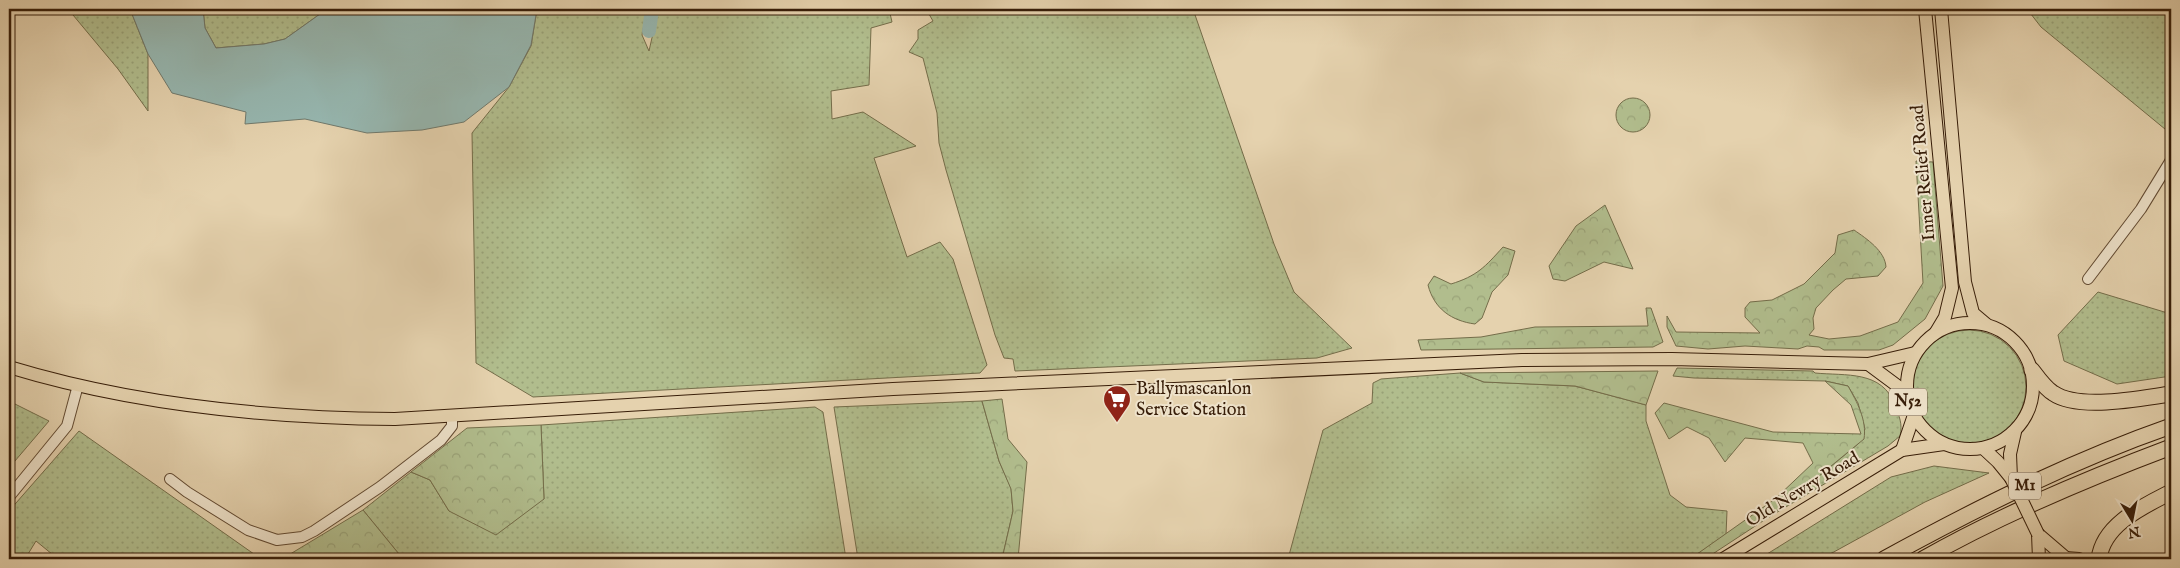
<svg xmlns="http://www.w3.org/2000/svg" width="2180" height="568" font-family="'IM FELL English',serif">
<defs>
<pattern id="grass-dots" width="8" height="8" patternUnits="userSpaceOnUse" patternTransform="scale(1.25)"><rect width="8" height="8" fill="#b1bd8d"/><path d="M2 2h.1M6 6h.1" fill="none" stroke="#99a278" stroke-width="1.8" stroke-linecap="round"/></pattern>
<pattern id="forest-crowns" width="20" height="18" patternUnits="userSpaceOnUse" patternTransform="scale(1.25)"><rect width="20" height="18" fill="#b1bd8d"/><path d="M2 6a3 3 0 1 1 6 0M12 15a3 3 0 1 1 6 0" fill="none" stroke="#99a278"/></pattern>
</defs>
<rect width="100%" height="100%" fill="#e5d2ae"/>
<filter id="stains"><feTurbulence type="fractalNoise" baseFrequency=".004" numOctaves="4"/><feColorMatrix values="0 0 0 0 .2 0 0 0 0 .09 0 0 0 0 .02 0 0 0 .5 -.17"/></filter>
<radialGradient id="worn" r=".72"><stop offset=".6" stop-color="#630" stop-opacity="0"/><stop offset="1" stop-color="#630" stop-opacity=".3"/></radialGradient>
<!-- grass -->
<g fill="url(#grass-dots)" stroke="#746d4a">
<polygon points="68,9 130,9 148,54 148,111 118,69"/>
<polygon points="203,9 327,9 285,39 264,44 216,48 205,28"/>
<polygon points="537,9 647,9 642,35 649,51 658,11 657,9 889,9 892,22 871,28 869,85 831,91 832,119 863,112 916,146 874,158 907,257 940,242 953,259 987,365 980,373 533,397 476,363 472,133 509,87 531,46"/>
<polygon points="926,9 1193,9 1274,244 1294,292 1352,348 1317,358 1015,371 1013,359 1004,358 995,335 946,170 939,143 937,113 923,58 909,52 918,39 918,30 933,21"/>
<polygon points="2027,9 2171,9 2171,134 2041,27"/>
<polygon points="2098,292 2171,314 2171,376 2117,384 2064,361 2058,335"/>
<circle cx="1969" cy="387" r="57"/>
<path d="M1677,368L1813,371L1815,373C1846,376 1882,370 1895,405C1899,416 1903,424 1900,436L1888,446L1769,517L1858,444L1865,429L1858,403L1848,386L1825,381L1694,378L1673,376Z"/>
<polygon points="1460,373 1484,382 1575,386 1646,405 1646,421 1670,495 1686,507 1727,511 1726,535 1690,559 1288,559 1323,430 1372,403 1373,383 1381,379"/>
<polygon points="9,401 49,421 9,468"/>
<polygon points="982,401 999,461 1011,488 1013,511 1002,559 858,559 834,407"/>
<polygon points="815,407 823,412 846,559 403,559 363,510 411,472 430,480 449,511 544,499 541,425"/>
<polygon points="79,431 261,559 58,559 36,541 25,559 9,559 9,511"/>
<polygon points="1934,466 1989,473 1925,502 1821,559 1759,559 1891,477"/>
</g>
<!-- forest -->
<g fill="url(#forest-crowns)" stroke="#746d4a">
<circle cx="1633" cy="115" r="17"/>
<path d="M1916,161L1933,162L1943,286L1925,319L1893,345L1879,350H1824L1819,347L1807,346L1798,349L1745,346L1708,349L1676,346L1667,327V316L1676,332L1760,333L1745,317V308L1750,302L1772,300L1804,284L1835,253L1838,235L1854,230C1867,239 1885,251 1886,267L1878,276L1846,279L1833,290L1816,308L1813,318L1814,329L1809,335L1829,339L1860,336L1898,322L1923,283Z"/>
<polygon points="1605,205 1633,269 1604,262 1565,281 1553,279 1549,266 1576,226"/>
<path d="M1503,247L1515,251L1508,275L1492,292L1482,318L1475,324C1452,321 1434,309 1428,285L1434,276L1451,284C1477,276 1485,267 1503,247Z"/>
<polygon points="1646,308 1651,308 1663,342 1653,347 1421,350 1418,340 1481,337 1535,327 1648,326"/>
<polygon points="1658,371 1646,405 1575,386 1484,382 1460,373"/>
<path d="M1825,381L1848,386C1857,402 1867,420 1864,439L1769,517L1705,559H1690L1775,499L1813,463L1803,443L1745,438L1725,462L1709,438L1687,427L1669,439L1655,413L1664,403L1773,432L1861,434L1851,405Z"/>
<polygon points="1002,399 1008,439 1027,462 1018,559 1002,559 1013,511 1011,489 999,461 982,401"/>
<polygon points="541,425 544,499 496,535 449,511 430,480 411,472 467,428"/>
<polygon points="363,510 403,559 282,559"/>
</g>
<!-- water -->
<polygon fill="#96b6af" stroke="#70796c" points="130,9 203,9 205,28 216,48 264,44 285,39 327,9 537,9 531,45 509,87 464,122 422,130 367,133 305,119 245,124 246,112 172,93 148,54"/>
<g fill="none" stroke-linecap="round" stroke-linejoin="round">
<!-- river -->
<polyline stroke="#96b6af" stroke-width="14" points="649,31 652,9"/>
<!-- minor casing -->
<g stroke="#624a32" stroke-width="12">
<g id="minor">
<polyline points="2088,279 2141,209 2171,160"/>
<polyline points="170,479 187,492 248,530 277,540 302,537 314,531 380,487 441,440 452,426 452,417"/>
<polyline points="9,497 67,426 78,385"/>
</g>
</g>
<!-- major casing -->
<g stroke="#371d08" stroke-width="14">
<g id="major">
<polyline points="1925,9 1952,288 1945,317 1936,332"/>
<polyline points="1941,9 1965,282 1973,313 1986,324"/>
<circle cx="1970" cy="386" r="63"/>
<polyline points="1868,364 1907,393"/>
<path d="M9,367C134,405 265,418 395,419L893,389L1522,360L1672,359L1868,364L1915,353"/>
<polyline points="1983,448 1998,462 2011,478"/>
<polyline points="1902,450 1914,415"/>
<polyline points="2011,478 2010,454 2015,432"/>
<polyline points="2038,534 2066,558"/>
<polyline points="2038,534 2039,559"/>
<polyline points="1723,559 1902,450 1944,444"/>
<polyline points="2058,559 2066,558 2079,559"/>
</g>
</g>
<!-- highway casing -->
<g stroke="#371d08" stroke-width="17">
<g id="highway">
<path d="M2032,370C2038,378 2045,388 2053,393C2079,411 2141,398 2171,394"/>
<path d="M1884,559C1977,508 2071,461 2171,426"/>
<path d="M1923,559C2002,514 2086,479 2171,447"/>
<path d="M2099,559C2103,524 2144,506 2171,492"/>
</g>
</g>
<!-- minor -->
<use href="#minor" stroke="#eee2ca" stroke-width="10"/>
<!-- major -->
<use href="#major" stroke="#e5d2ae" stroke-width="12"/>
<!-- highway -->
<use href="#highway" stroke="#e5d2ae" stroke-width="15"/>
<!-- major-bridge casing -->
<g stroke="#371d08" stroke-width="14" stroke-linecap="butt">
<polyline id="major-bridge" points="2011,478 2038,534"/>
</g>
<!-- major-bridge -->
<use href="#major-bridge" stroke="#e5d2ae" stroke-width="12"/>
</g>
<!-- icons -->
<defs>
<g id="supermarket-pin" transform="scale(1.4375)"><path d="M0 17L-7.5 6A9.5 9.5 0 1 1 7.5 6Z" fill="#8f2418" stroke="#eee2ca"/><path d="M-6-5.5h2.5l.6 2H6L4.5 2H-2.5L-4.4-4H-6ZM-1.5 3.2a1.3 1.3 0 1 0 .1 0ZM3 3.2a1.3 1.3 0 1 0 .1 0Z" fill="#fff"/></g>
</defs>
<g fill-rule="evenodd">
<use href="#supermarket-pin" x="1117" y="399"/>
</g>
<g text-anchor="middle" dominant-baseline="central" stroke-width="4" stroke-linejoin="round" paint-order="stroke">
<!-- shield labels -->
<g fill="#eee2ca" stroke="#6e5842" stroke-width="1">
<rect x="1889" y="388.5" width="38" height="27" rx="4"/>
<rect x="2009" y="472.5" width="32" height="27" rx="4"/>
</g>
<g font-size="16" font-weight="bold" fill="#371d08">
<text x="1908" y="402">N52</text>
<text x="2025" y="486">M1</text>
</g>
<!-- street labels -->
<g font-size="18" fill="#371d08" stroke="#eee2ca">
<text transform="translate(1924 173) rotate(-95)">Inner Relief Road</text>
<text transform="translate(1803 490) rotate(-31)">Old Newry Road</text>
</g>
<!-- poi labels -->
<g font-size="18" fill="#371d08" stroke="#eee2ca" text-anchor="start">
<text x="1136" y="389">Ballymascanlon<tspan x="1136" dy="21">Service Station</tspan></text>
</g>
</g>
<!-- margin -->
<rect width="2180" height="568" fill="none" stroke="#e5d2ae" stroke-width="30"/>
<rect x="10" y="10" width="2160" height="548" fill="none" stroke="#371d08" stroke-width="2.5"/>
<rect x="15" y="15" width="2150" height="538" fill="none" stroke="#371d08"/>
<!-- north arrow -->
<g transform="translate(2132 520) rotate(170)" stroke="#eee2ca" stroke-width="4" paint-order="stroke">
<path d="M0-4L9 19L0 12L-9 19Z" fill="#371d08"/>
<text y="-8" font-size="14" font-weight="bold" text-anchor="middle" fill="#371d08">N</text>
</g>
<rect width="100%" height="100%" filter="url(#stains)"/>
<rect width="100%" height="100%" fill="url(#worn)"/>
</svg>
